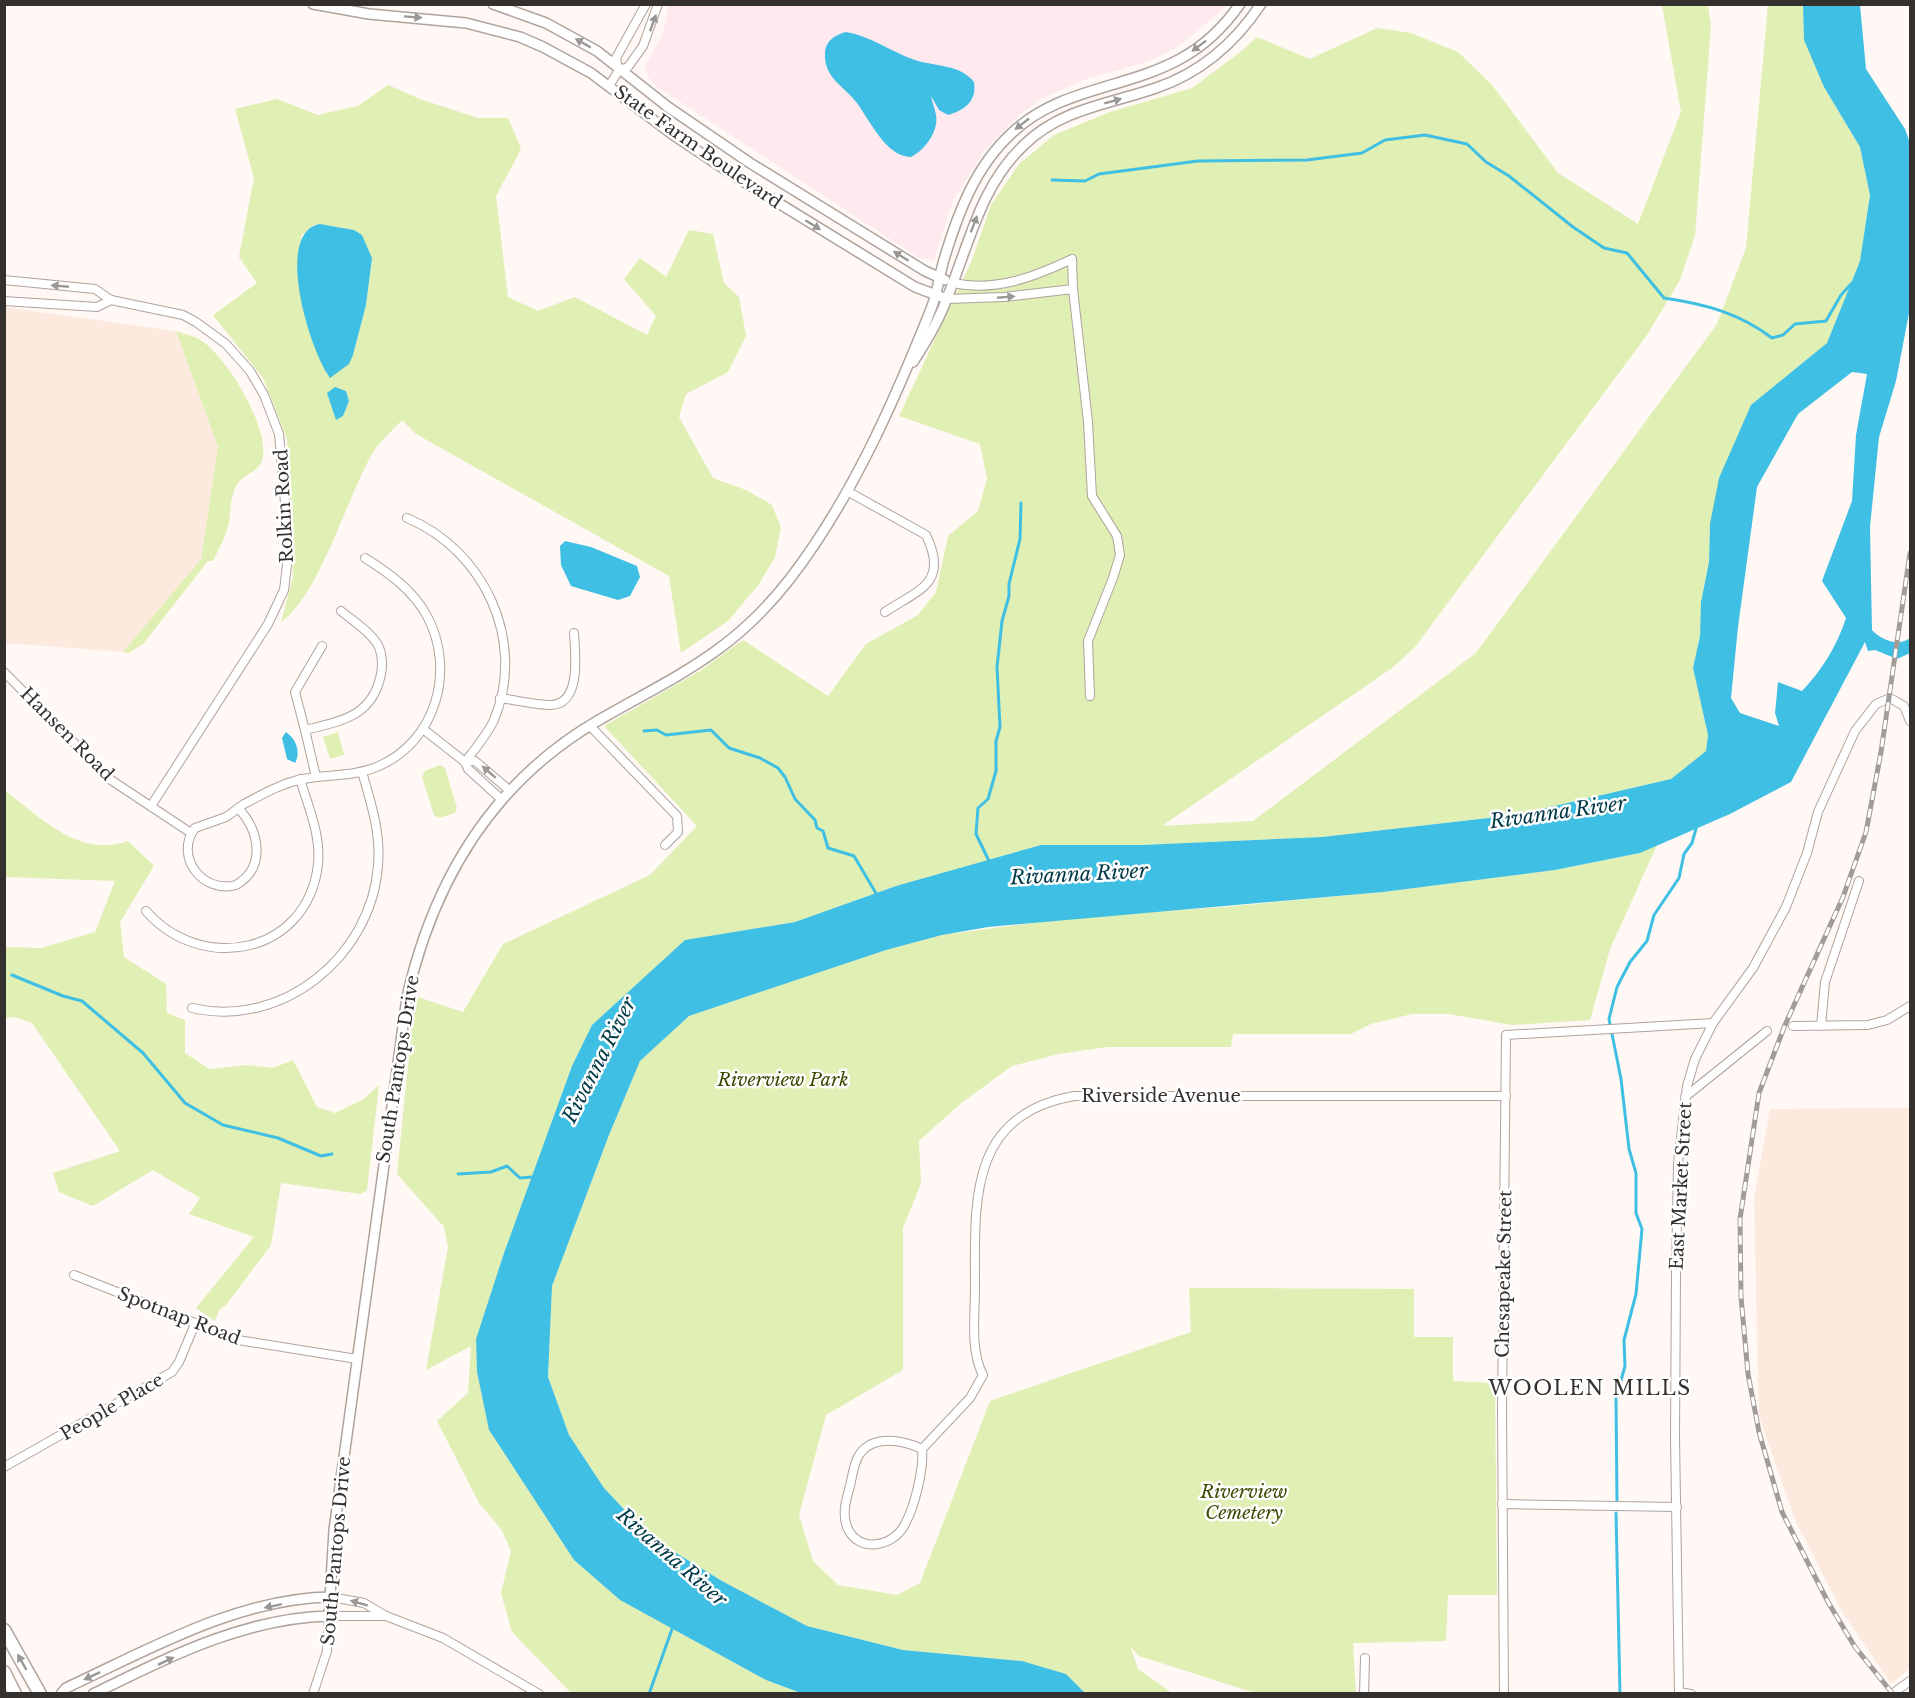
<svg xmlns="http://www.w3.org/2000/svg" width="1915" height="1698" font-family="'Libre Baskerville',serif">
<rect width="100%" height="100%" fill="#fff8f4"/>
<!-- built -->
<g fill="#fdeadf">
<polygon points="4,307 176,331 218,447 201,559 123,652 5,643"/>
<polygon points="1910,1108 1910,1668 1891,1684 1841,1610 1795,1520 1759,1416 1754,1198 1770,1109"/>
</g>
<!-- industrial -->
<polygon fill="#fee9ef" points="669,5 1228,5 1179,46 1150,61 1083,80 1039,100 1018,116 985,150 953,200 934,260 919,258 656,86 648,77 645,66 662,36"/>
<!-- green -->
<g fill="#e0efb3" fill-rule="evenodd">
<polygon points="1662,5 1708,5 1711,26 1695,236 1680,280 1647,335 1415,647 1392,668 1162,826 1253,821 1476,653 1717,324 1746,248 1768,5 1803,5 1804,40 1824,87 1860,147 1870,195 1860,261 1827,343 1751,405 1710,524 1709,562 1701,602 1700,636 1693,668 1708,735 1706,751 1671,779 1515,815 1322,837 1142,845 1041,845 896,886 795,922 685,940 592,1025 572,1066 504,1253 476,1339 477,1372 489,1430 574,1560 620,1600 766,1680 801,1693 571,1693 512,1632 501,1593 511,1551 501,1529 479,1503 437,1421 468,1393 471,1346 426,1370 448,1247 444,1227 397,1174 415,996 463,1012 503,944 650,875 697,826 604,726 700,671 743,640 828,696 866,644 918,615 936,592 948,536 978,511 987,479 980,444 899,416 972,260 991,205 1019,164 1054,135 1110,112 1192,88 1243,50 1257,37 1310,59 1377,28 1411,33 1458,52 1492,85 1558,173 1638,224 1681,112"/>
<path d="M388,85L420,99L478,118H508L521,149L496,196L508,297L538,311L575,297L647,335L656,316L624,279L640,258L666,277L689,230L713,234L724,283L739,297L746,336L728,372L686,394L679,417L713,478L746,490L772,505L781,528L775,557L759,584L728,621L681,653L669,576L416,434L402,420C393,430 379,442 372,454C347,497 319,596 281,622L293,577L287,439L263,378L213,315L257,283L239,257L254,178L235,109L277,99L318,115L358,106ZM320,224L354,230L362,235L372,258L366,305L353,355L328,375C308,332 290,283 302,235L314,225ZM346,391L349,401L343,416L336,419L327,393Z"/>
<path d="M176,331C184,334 195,336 202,341C228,359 268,426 263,457C260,473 243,473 236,486C230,498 231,510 229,522C226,536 219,549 213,561H208L143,644L129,653L123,652L201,559L218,447Z"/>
<polygon points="338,732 344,755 330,759 323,737"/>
<polygon points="440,765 445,768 457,808 455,813 439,818 434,815 422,777 425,771"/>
<path d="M4,790C41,817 79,859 128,841L154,866L120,922L124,957L166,984L167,1013L185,1020V1053L209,1069L247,1065L273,1068L293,1060L317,1107L335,1113L364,1099L379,1085L367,1190L361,1194L281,1183L271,1245L226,1305L219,1310L215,1321L196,1308L254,1237L189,1214L200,1198L153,1170L93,1206L59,1192L53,1173L120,1151L32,1023L15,1017L5,1018V947L41,948L95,932L115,881L5,877Z"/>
<polygon points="1657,845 1610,949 1590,1020 1512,1025 1449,1014 1412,1014 1371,1024 1351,1034 1233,1034 1231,1047 1107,1047 1059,1054 1012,1066 960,1104 919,1141 921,1183 903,1228 903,1370 826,1415 799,1515 813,1561 838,1585 897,1595 920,1583 990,1401 1191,1332 1189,1288 1414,1289 1414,1337 1453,1337 1453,1381 1495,1383 1497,1595 1448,1595 1446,1641 1353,1643 1356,1693 1255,1693 1139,1656 1130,1646 1138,1669 1172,1693 1085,1693 1066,1674 1022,1661 903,1650 807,1626 722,1581 650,1537 604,1488 569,1435 548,1377 552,1286 609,1135 640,1061 689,1016 886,950 942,935 1071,918 1223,907 1383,892 1555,870 1640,853"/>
</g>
<!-- water -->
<g fill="#3ebfe3" fill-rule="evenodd">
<path d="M1803,5H1860L1866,69L1905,129L1910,143V308L1896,381L1879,437L1870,527L1872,630C1881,640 1898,647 1910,638V653L1897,659L1875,650L1868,651L1865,642L1791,782L1730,814L1640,853L1555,870L1383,892L988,927L942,935L886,950L689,1016L640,1061L609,1135L552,1286L548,1377L569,1435L604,1488L650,1537L722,1581L807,1626L903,1650L1022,1661L1066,1674L1085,1693H801L766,1680L620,1600L574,1560L489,1430L477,1372L476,1339L504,1253L572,1066L592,1025L685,940L795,922L896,886L1041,845H1142L1322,837L1515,815L1671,779L1706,751L1708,735L1693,668L1700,636L1701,602L1709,562L1710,524L1719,478L1751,405L1827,343L1860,261L1870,195L1860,147L1824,87L1804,40ZM1852,372L1867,374L1856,435L1852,501L1822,581L1846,618C1837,646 1822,670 1802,691L1778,682L1775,713L1779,726L1740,713L1731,698L1738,627L1757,487L1798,414Z"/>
<path d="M846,32C871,36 891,52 915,60C936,67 960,64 974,82C977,101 965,110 948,115L939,110L931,96C932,103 935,108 936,115C939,131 925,150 911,157C886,157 869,119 857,103C844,86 824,78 825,54C825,41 835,35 846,32Z"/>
<path d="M320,224L354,230L362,235L372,258L366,305L353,355L349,364L330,378C310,352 273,232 320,224Z"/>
<polygon points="335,387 346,391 349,401 343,416 336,420 327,393"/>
<polygon points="565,541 591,547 637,566 640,577 630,596 618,600 571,586 561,565 560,546"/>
<path d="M286,732C296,739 301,752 295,763L287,759L282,738Z"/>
</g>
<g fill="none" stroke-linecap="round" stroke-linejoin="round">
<!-- stream -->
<g stroke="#3ebfe3" stroke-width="3">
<path d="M1052,180L1085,181L1099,174L1198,161L1307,160L1362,153L1385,140L1425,135L1467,144L1486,162L1509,176L1573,227L1604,248L1627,253L1664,298C1705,304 1739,313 1772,338L1783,335L1795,324L1826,321L1841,295L1852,283"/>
<polyline points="644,731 657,730 666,735 711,730 729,748 760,758 778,768 785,777 795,799 815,820 817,828 823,831 828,848 854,856 877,895"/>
<polyline points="989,861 976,834 978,808 988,799 996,771 996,741 1000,727 997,667 1002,621 1009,596 1009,584 1020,539 1021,503"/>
<polyline points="12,975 63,996 82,1001 143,1053 185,1103 223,1125 278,1138 321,1156 332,1154"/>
<polyline points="458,1174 491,1172 507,1166 520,1178 532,1177"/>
<polyline points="1617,1502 1616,1398 1625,1366 1624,1340 1636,1294 1642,1229 1636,1213 1636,1173 1629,1149 1621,1079 1609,1019 1617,987 1630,962 1647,941 1654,915 1679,878 1684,854 1692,843 1697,825"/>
<polyline points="1616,1513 1620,1694"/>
<polyline points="649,1694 672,1629"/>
</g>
<!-- minor casing -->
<g stroke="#afa39d" stroke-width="10">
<g id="minor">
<polyline points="618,69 616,58 646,4"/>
<polyline points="609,86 619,70 628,67 643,46 658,4"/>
<polyline points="4,280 95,289 111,300 183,315 196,322 226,344 250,371 264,395 279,434 289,548 284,590 268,624 151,806"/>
<path d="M953,283C996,292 1034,277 1072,259L1073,289L1088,422L1092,496L1117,536L1120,555L1113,578L1088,641L1090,696"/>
<polyline points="947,299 1004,297 1073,289"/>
<polyline points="4,301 97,307 111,300"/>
<path d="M847,491L926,535C949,583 920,589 885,612"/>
<path d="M407,518C484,550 527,641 494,720C487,735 475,749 465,762"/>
<polyline points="4,672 111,780 191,833"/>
<path d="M500,698C516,700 534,705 551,705C582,704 575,653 574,633"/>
<polyline points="590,726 677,816 678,832 665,845"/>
<polyline points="423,729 465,762 468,769 501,799"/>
<polyline points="305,730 295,692 322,646"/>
<polyline points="465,762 475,761 509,790"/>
<path d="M316,777L305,730C342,721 373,716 381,674C383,664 382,650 376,642C367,629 353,621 341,611"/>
<path d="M238,808C259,830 267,867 236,885C202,894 174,856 195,828L226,817L244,804C263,794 282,783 303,779C328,774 354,777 379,766C436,741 456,670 427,616C413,590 389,573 365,558"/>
<path d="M146,911C202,975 308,954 318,864C321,835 308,806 300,779"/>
<path d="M192,1008C283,1029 371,956 378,866C381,833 371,803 362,772"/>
<polyline points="1793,1026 1868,1025 1887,1020 1910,1006"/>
<polyline points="1821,1026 1825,982 1859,881"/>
<polyline points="1685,1097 1767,1031"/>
<polyline points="74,1275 238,1340 357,1359"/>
<path d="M922,1449C924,1468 915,1506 905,1524C894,1547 858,1554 847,1527C842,1513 846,1500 850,1486C852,1477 854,1463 859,1455C873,1434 903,1440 922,1449L970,1398L983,1375C970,1351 975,1315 975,1289C975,1204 967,1115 1074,1096H1506"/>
<polyline points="4,1467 172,1372 179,1362 195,1324"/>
<polyline points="1502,1504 1677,1507"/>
<polyline points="331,1597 364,1603 386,1616 443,1638 539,1694"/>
<polyline points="1679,1692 1691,1694"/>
<polyline points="313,1694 327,1651 329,1616 386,1616"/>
<polyline points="1364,1694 1365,1658"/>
<polyline points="1504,1694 1502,1410 1506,1035 1713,1023"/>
<polyline points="1679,1694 1675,1437 1676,1273 1678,1163 1687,1086 1695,1059 1713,1023 1753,968 1786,907 1807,853 1818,812 1855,731 1876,704 1890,698 1904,706 1910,721"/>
<polyline points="1892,1694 1910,1681"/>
</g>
</g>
<!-- tertiary casing -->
<g stroke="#afa39d" stroke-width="12">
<g id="tertiary">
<polyline points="313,4 369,14 466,23 520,37 543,47 591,73 672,134 741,180 915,287 947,299"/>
<polyline points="493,4 546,23 597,51 668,107 750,163 925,271 945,280"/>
<path d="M913,362C926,342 939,321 947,298C969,245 980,186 1024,145C1060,109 1110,104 1156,88C1200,73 1235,43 1261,4"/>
<path d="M61,1694L66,1688C148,1650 238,1598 331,1597"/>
<path d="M93,1694C169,1657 244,1618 329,1616L334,1530L407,997C434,879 492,782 599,720C677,675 731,654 789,580C851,500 894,402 931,309C937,294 939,278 943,263C957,215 975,166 1013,132C1060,88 1125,89 1180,59C1204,46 1224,27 1240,4"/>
</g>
</g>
<!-- trunk casing -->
<g stroke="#afa39d" stroke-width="15">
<g id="trunk">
<polyline points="4,1630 40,1694"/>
<polyline points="4,1672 15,1694"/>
</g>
</g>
<!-- minor -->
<use href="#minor" stroke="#fff" stroke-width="8"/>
<!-- tertiary -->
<use href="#tertiary" stroke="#fff" stroke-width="9"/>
<!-- trunk -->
<use href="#trunk" stroke="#fff" stroke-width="12"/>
<!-- rail casing -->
<g stroke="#a29c98" stroke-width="5">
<polyline id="rail" points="1893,1694 1855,1647 1828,1602 1782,1512 1759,1432 1748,1374 1741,1297 1740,1219 1759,1093 1785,1025 1843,897 1866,832 1881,752 1910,553"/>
</g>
<!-- rail -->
<use href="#rail" stroke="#fff" stroke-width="3" stroke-dasharray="9" stroke-linecap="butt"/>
</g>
<!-- one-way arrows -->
<defs><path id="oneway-solid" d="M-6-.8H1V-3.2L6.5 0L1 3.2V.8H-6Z" transform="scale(1.5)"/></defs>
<g fill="#9a9896">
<use href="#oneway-solid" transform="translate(413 17) rotate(4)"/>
<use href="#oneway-solid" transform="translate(653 23) rotate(-70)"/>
<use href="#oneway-solid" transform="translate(583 43) rotate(-150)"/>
<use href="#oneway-solid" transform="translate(1199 46) rotate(143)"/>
<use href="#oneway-solid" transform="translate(1113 101) rotate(-15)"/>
<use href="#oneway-solid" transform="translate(1022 124) rotate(142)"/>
<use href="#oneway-solid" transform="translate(974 224) rotate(-69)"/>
<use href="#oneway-solid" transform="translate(813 225) rotate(32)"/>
<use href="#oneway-solid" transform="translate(901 256) rotate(-148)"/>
<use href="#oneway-solid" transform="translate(60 286) rotate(-175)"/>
<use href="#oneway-solid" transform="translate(1006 297) rotate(-5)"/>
<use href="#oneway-solid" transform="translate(489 772) rotate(-139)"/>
<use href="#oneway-solid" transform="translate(359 1603) rotate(-164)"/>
<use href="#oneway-solid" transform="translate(273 1606) rotate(168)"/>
<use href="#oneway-solid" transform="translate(166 1661) rotate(-25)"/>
<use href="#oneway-solid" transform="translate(22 1662) rotate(-119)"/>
<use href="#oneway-solid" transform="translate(92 1676) rotate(155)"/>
</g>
<g text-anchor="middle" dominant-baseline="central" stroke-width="5" stroke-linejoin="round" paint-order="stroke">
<!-- street labels -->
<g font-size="18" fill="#34302d" stroke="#fff">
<text transform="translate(698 147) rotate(35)">State Farm Boulevard</text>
<text transform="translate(284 506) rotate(-93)">Rolkin Road</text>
<text transform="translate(67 734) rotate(45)">Hansen Road</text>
<text transform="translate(398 1069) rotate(-81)">South Pantops Drive</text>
<text x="1161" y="1096">Riverside Avenue</text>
<text transform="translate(1681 1186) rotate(-87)">East Market Street</text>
<text transform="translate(1504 1274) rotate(-89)">Chesapeake Street</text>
<text transform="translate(179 1316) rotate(21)">Spotnap Road</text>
<text transform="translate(112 1407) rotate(-30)">People Place</text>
<text transform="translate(336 1551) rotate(-85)">South Pantops Drive</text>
</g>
<!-- park labels -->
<g font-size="18" font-style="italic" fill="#3d4800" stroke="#fff">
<text x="783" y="1080">Riverview Park</text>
<text x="1244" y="1492">Riverview<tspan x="1244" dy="21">Cemetery</tspan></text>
</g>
<!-- water labels -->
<g font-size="20" font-style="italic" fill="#003948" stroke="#fff">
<text transform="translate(1558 812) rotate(-8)">Rivanna River</text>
<text transform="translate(1079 874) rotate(-3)">Rivanna River</text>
<text transform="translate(599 1060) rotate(-63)">Rivanna River</text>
<text transform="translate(672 1557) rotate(41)">Rivanna River</text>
</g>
<!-- neighbourhood labels -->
<g font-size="20" letter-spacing="1.5" fill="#34302d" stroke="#fff">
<text x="1590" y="1388">WOOLEN MILLS</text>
</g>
</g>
<!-- border -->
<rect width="1915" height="1698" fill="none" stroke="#34302d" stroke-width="12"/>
</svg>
